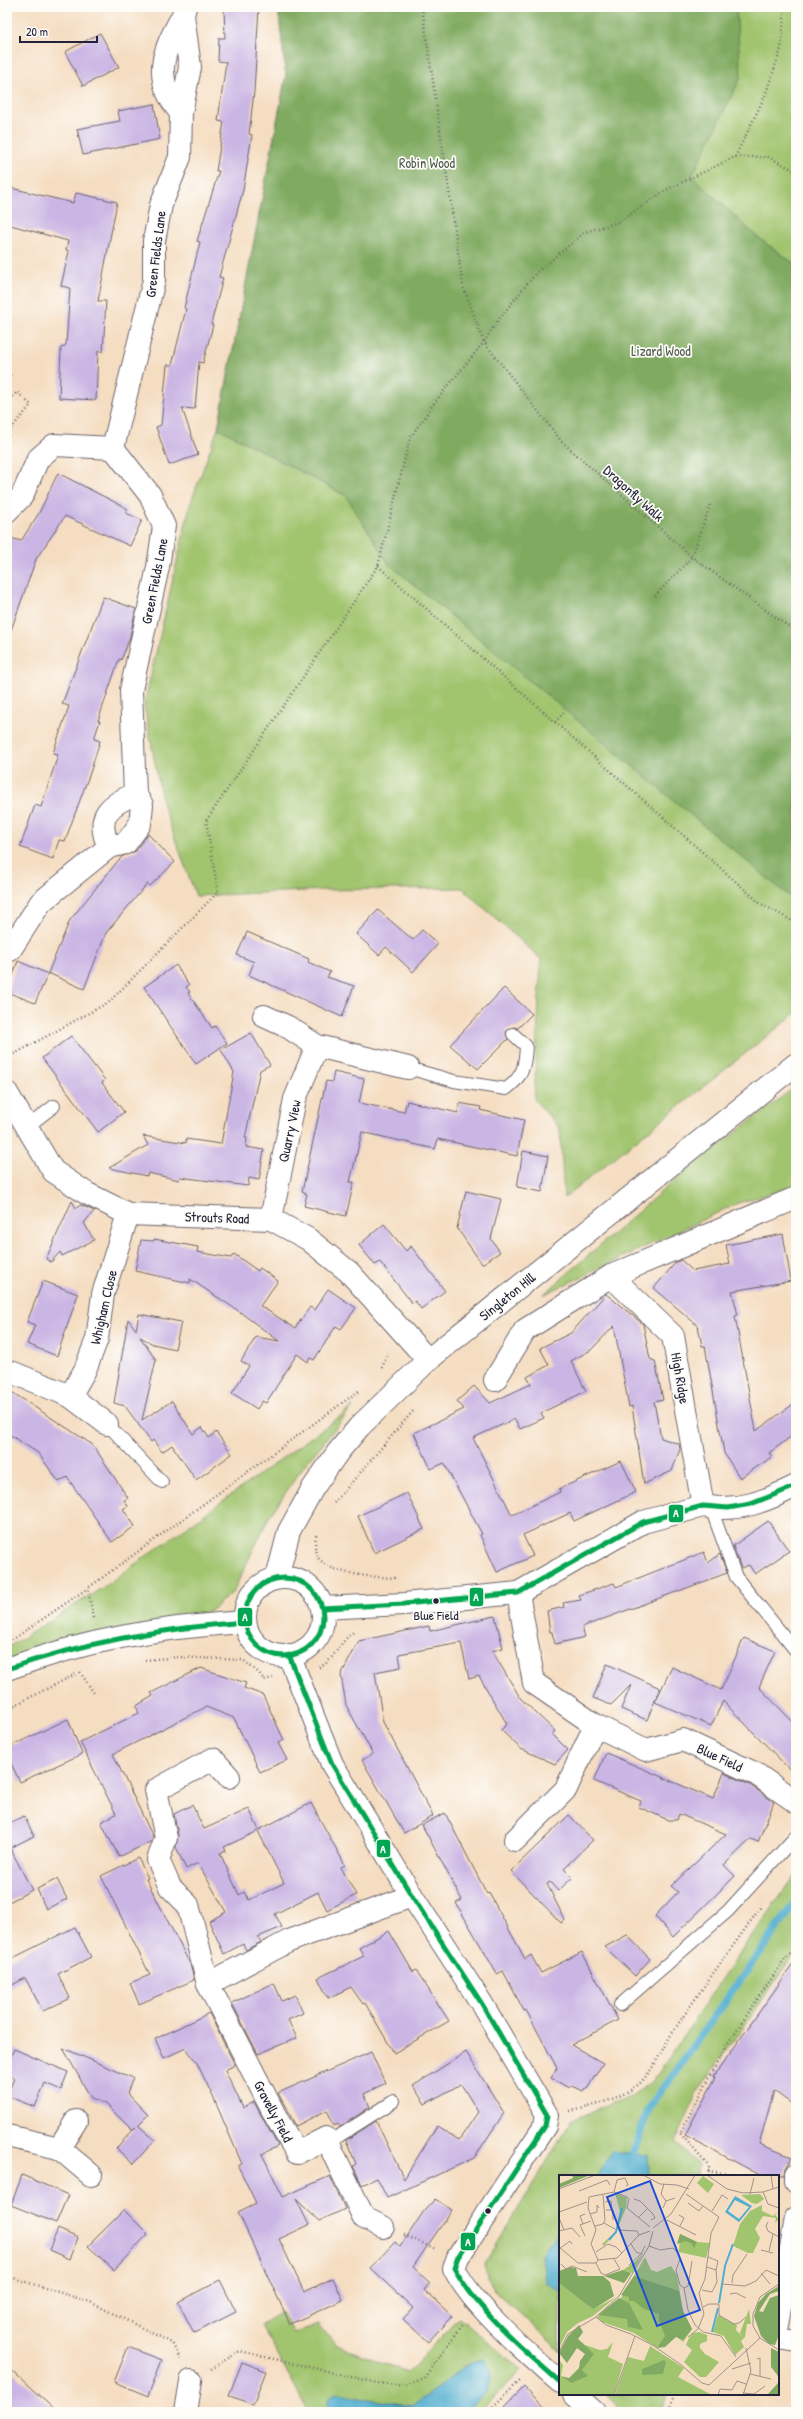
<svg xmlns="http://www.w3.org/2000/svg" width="803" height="2419" font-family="'Patrick Hand',sans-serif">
<rect width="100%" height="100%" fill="#fdfcf7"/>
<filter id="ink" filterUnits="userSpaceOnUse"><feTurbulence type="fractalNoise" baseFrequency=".025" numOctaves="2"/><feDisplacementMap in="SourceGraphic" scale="8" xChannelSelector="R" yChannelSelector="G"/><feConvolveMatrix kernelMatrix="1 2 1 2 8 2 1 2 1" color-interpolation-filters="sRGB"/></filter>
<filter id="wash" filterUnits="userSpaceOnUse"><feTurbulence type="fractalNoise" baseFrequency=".012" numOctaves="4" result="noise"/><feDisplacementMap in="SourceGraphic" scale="16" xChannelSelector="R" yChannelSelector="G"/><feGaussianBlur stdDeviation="0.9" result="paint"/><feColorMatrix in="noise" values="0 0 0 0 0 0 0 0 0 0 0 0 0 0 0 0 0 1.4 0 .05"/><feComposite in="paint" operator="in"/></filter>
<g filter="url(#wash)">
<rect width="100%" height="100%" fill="#f5ddc1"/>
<!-- green -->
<g fill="#a1c46e" stroke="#627354">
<polygon points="278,7 796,7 796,1013 564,1198 560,1129 534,1099 541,959 462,888 325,890 196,896 163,806 144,705 190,505 218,428 286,75"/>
<polygon points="796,1086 796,1186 738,1203 543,1295 678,1177"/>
<polygon points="353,1407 303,1467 269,1517 233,1592 210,1611 7,1662 7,1648 102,1588"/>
<polygon points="796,1875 796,1952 696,2095 676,2142 699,2164 698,2176 560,2176 560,2351 495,2290 487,2277 485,2264 572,2120 631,2096 653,2081 753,1933"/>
<polygon points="281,2312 294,2333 319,2324 335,2345 408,2372 459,2318 522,2370 480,2412 309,2412 261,2325"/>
<polygon points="605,2394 667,2394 662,2412 624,2412"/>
</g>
<!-- forest -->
<polygon fill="#80aa61" stroke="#51664e" points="278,7 736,7 741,77 692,176 756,236 796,265 796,902 389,564 346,496 218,428 286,75"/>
<!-- water -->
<g fill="#50adcf" stroke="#396885">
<polygon points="613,2151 648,2155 649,2176 596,2176"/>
<polygon points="560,2228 560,2291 547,2283 541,2256"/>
<polygon points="484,2359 492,2373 488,2392 463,2412 332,2412 327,2403 332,2395 338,2393 412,2407 470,2362"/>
</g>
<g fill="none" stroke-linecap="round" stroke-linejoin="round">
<!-- stream -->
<polyline stroke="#50adcf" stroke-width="8" points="625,2176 649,2108 796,1902"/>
</g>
<g id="blocks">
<!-- building -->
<g fill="#cab6e4" fill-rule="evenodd">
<polygon points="224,7 259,7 254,92 249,134 252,135 243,190 219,277 223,278 211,324 213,325 203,363 199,362 195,409 182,408 198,455 169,465 156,427 161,425 167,365 172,365 186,309 184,308 200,242 197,241 219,171 216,171 224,122 218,121 226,62 218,61 219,38 225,38"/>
<polygon points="100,33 119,67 83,86 65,52"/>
<polygon points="154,104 160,139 83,155 77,129 120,121 118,111"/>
<polygon points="7,187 73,203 76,193 117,202 98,301 106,301 103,352 98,350 96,400 59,398 61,348 66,345 70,288 61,286 69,251 66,250 68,241 7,224"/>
<polygon points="58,473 128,509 126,513 142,520 130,546 65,516 36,559 10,633 7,633 7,537 21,541 39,513"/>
<polygon points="103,597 136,609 129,640 121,660 119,659 98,721 100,721 94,739 100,741 91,770 65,841 59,840 53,859 20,847 35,805 41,807 58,755 53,753 69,706 62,704"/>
<polygon points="148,834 175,862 150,886 147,884 106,933 84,989 48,973 70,920 117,862 123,856 136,851"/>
<polygon points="378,910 413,940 422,930 438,944 413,972 386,947 379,955 356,934"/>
<polygon points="247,932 309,959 308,962 330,972 327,977 354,986 342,1017 249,975 254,962 237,955"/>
<polygon points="18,961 48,974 35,1003 7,992"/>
<polygon points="176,965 189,985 186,987 190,992 188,993 212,1028 215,1026 227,1043 196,1064 144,987"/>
<polygon points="504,988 532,1014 518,1028 514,1027 508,1029 506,1033 508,1039 478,1069 450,1045"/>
<polygon points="251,1033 270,1065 260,1070 245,1138 247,1138 246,1147 264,1150 259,1180 249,1178 248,1186 180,1177 179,1180 148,1173 147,1176 109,1168 148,1145 143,1136 186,1143 186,1139 221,1144 234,1072 221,1050"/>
<polygon points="71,1036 105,1080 102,1083 124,1112 98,1132 42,1058"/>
<polygon points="334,1072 364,1079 359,1103 404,1112 407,1101 458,1113 459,1103 481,1107 480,1110 524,1120 517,1156 438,1139 435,1149 362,1132 350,1182 354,1182 346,1216 304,1206 307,1194 302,1192 326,1081 332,1082"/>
<polygon points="523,1151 548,1156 542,1192 517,1187"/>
<polygon points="466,1191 501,1199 491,1239 500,1252 482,1264 457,1228"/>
<polygon points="72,1201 76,1208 81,1205 94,1211 84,1223 94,1240 62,1256 60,1252 51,1262 46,1259"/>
<polygon points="384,1224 406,1251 411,1246 445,1291 421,1309 415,1301 412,1303 380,1262 375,1265 359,1245"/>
<polygon points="783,1234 791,1281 732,1291 738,1315 735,1316 756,1431 796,1402 796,1433 769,1453 772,1457 740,1478 724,1453 705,1346 702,1346 698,1326 654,1288 676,1262 681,1260 693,1271 730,1264 726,1245"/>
<polygon points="154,1239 198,1247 197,1252 231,1258 234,1254 258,1271 260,1268 278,1281 260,1306 295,1328 310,1307 314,1310 328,1289 356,1308 341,1329 336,1326 314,1360 310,1358 308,1362 297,1354 266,1403 262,1401 257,1409 232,1393 249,1366 241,1361 256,1337 279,1341 237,1310 190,1279 190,1283 135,1271 141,1240 154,1241"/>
<polygon points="43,1281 78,1294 57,1356 27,1344 35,1325 27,1322"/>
<polygon points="606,1294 643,1324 650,1359 655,1361 663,1400 654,1402 661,1438 679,1444 680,1449 672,1471 644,1484 632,1406 629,1407 614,1326 591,1350 571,1361 586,1391 541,1413 544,1418 520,1429 515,1419 473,1438 512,1515 560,1492 559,1489 621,1461 636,1492 574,1521 570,1513 523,1535 533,1556 497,1572 480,1535 482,1534 444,1463 431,1469 414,1433 464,1409 457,1401 474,1386 490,1403 531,1384 527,1377 549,1365 540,1348 571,1333"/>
<polygon points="139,1314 181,1322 175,1349 153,1344 140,1337 156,1360 142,1420 172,1401 193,1434 202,1427 209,1438 216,1432 232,1454 196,1480 172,1445 162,1452 153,1440 151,1442 125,1406 114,1403 128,1319 136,1330"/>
<polygon points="7,1389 93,1445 128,1498 124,1500 128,1506 123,1509 135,1526 112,1542 67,1477 59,1482 38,1453 7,1433"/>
<polygon points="407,1493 424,1529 374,1553 358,1516"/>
<polygon points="768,1521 789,1551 755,1574 749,1565 741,1568 733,1546"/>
<polygon points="704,1552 708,1563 720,1554 727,1573 582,1627 585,1637 555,1644 552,1632 550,1632 547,1611 564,1607 563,1603 581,1600 579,1595 614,1583 616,1587"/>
<polygon points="495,1616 503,1648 492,1651 521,1699 555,1731 552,1734 568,1750 555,1764 521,1749 501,1730 507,1724 479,1676 469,1679 461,1643 399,1654 401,1667 375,1672 383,1722 433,1816 404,1833 362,1760 373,1754 346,1705 341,1675 359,1641 429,1626 430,1631"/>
<polygon points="744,1638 775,1651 759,1687 796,1725 796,1776 723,1701 711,1726 655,1702 672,1667 721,1690"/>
<polygon points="607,1664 660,1688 647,1720 621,1709 631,1685 611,1705 593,1698"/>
<polygon points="201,1668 246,1683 244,1688 263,1695 284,1740 278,1743 287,1760 260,1772 234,1718 206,1707 113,1754 153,1837 152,1841 119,1857 101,1822 116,1814 80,1742 139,1713 136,1706 153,1696 151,1693"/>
<polygon points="68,1719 82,1754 20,1782 7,1755 7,1748"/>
<polygon points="606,1753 713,1799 724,1773 750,1785 774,1802 758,1842 751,1839 724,1865 735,1876 673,1937 655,1916 678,1892 671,1886 726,1834 679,1814 677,1820 668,1820 639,1807 641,1801 594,1781"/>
<path d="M311,1803L345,1865L341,1867L356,1895L327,1910L318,1892L275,1914L282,1927L258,1937L261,1942L246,1950L243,1944L224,1954L209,1921L226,1912L198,1863L186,1869L176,1847L178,1835L174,1814L192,1805L204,1829L249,1809L259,1830ZM258,1831L284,1883L249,1900L244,1892L239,1895L220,1853L226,1851L224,1847Z"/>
<polygon points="445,1813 487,1894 489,1893 525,1959 531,1955 541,1973 582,1952 618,2020 571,2045 603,2063 587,2089 585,2088 583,2091 571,2085 569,2088 551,2078 557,2068 526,2010 524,2011 503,1971 497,1974 456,1903 462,1900 422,1825"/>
<polygon points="569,1815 593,1840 564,1868 573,1877 558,1891 550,1882 547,1884 565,1920 561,1923 511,1871"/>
<polygon points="24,1816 34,1836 10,1848 32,1890 7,1903 7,1824"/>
<polygon points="138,1858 148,1878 146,1879 190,1964 194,1980 139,2004 130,1983 150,1975 101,1876"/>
<polygon points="57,1879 67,1899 46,1909 37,1889"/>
<polygon points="75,1927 91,1957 58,1974 70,1998 43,2011 25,1978 7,1988 7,1961"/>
<polygon points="389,1931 413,1972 416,1970 449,2021 394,2053 365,2003 363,2004 351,1987 328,1998 318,1978 364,1956 359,1948"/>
<polygon points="627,1935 650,1959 635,1976 605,1947"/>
<polygon points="796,1960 796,2107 774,2091 759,2144 792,2157 785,2168 784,2176 762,2176 685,2135 716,2077 714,2076"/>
<polygon points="274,1983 282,2001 295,1995 303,2013 288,2020 297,2038 258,2054 232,2003"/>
<polygon points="209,2013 235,2065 225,2070 243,2108 254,2102 278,2146 262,2154 283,2197 330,2176 345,2209 319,2221 296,2199 309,2225 279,2239 304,2292 333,2278 343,2300 290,2324 238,2212 256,2203 238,2166 242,2164 214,2099 197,2063 186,2048 164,2058 155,2039"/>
<polygon points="63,2048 133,2078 127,2093 148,2115 138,2125 155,2140 133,2164 116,2148 136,2127 132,2130 106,2104 91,2098"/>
<polygon points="14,2049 68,2072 61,2090 45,2083 35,2107 7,2096 14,2078 7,2075 7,2066"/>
<polygon points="371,2052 385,2083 364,2094 370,2107 340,2127 338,2123 334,2125 327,2110 296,2126 278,2093"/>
<polygon points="466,2052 504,2113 474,2158 387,2198 377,2178 362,2185 353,2166 356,2164 346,2140 376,2121 404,2179 437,2126 459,2140 478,2112 461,2084 425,2104 413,2086"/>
<polygon points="22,2175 68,2195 56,2223 11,2205"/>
<polygon points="435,2199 452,2210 413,2267 430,2283 424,2290 452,2316 428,2342 403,2319 413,2308 370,2268 395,2242 400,2247 424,2211"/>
<polygon points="124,2210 148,2234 114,2270 88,2246"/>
<polygon points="58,2229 78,2238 69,2259 49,2250"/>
<polygon points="220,2280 236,2312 194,2333 178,2302"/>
<polygon points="128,2347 162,2360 148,2396 114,2382"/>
<polygon points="242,2362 266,2371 253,2405 229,2395"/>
<polygon points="7,2366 57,2412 7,2412"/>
<polygon points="524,2387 547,2412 500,2412"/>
</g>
</g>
</g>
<g filter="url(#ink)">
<use href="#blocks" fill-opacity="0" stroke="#6c636a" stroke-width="1"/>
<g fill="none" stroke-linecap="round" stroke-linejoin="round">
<!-- service casing -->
<g stroke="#6c636a" stroke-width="14">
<g id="service">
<path d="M408,1068L454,1081L506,1089C523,1077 525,1066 526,1046L513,1034"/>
<polyline points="27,1127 54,1106"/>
<polyline points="107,1424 162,1482"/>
<polyline points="711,1508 736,1577 796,1651"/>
<polyline points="620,2005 728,1911 796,1836"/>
<polyline points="328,2143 394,2101"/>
</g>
</g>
<!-- minor casing -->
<g stroke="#6c636a" stroke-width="24">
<g id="minor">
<path d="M181,113C151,78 163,51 183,15"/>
<polyline points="7,511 22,496 38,459 54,445 113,448"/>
<path d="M109,847C95,817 108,805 135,794"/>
<polyline points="10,950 41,902 109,847 126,843 140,824 142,805 135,794 131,690 158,567 164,526 150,495 113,448 154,280 154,241 161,205 180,157 181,113 190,67 183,15 185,7"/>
<polyline points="264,1016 288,1027 317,1046 408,1068"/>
<polyline points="7,1093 53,1171 86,1193 128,1214 271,1219 308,1239 349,1272 428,1360"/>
<polyline points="271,1219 295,1099 317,1046"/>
<polyline points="611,1276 673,1336 703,1506"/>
<polyline points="11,1372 70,1396 107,1424"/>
<polyline points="495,1380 525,1330 611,1276 796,1198"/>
<polyline points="70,1396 85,1370 97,1339 103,1294 128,1214"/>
<polyline points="518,1593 534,1683 595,1725 646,1750 683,1740 756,1774 796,1802"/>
<path d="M322,1608L404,1604L518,1593L643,1522L703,1506C737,1513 766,1501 796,1486"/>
<path d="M289,1655L332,1764L412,1896L482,2004L547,2115L545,2126L458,2257L454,2268C471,2304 529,2355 560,2382"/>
<polyline points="229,1777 213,1759 156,1790 166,1838 158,1860 170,1887 188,1905 208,1984 277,2119 297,2153 326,2138 364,2218 383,2227"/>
<polyline points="515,1840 566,1789 595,1725"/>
<polyline points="208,1984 289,1941 412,1896"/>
<polyline points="7,2136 59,2148 91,2175"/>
<polyline points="59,2148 76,2121"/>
<polyline points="796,2174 796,2182"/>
<polyline points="778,2325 796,2218"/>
<polyline points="778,2339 796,2342"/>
<polyline points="574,2394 594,2412"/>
<polyline points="186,2412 191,2381"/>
</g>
</g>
<!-- tertiary casing -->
<g stroke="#6c636a" stroke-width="24">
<g id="tertiary">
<polyline points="277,1578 289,1531 313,1488 338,1452 359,1427 428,1360 796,1064"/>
<circle cx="284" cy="1617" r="39"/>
<path d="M7,1669C85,1640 161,1627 245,1622"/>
</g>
</g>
<!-- path -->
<g stroke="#6c636a" stroke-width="2.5" stroke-dasharray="1 3" stroke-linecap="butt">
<polyline points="422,7 463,286 484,342 562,442 692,557 796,632"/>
<polyline points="735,157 765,96 781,49 785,7"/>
<polyline points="7,372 10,375 7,378"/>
<polyline points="7,403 17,392 31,405 10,430 7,445"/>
<polyline points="378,566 760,903 796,923"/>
<polyline points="655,596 692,557 711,502"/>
<polyline points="555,722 565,711"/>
<polyline points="7,1058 109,1002 218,892 206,821 378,566 410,438 435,402 484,342 498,320 537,272 585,232 619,222 666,190 735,157 768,157 796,171"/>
<polyline points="382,1368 388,1353"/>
<polyline points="334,1503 414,1410"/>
<path d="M316,1535C315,1544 313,1554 321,1561C335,1575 376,1577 395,1578"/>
<polyline points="93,1618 88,1588 360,1390"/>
<polyline points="12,1640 88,1588"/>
<polyline points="145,1660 179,1657 243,1660 259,1673 264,1680 273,1678"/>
<path d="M319,1667C332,1664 341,1639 354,1632"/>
<polyline points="80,1672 94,1693"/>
<polyline points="7,1709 76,1674"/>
<path d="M570,2111C590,2108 625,2097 640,2083C654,2069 661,2051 671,2035C700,1990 732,1948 762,1905"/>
<polyline points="708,2171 745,2176"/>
<polyline points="708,2176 709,2167 680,2133 726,2046 784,1960 796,1948"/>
<polyline points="404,2235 436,2249"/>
<polyline points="7,2276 90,2302 172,2343 181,2360"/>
<polyline points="211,2369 240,2351 378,2383 406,2386 424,2378 464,2323"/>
<polyline points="487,2412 521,2380"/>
<polyline points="670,2412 674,2394"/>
</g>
<!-- service -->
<use href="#service" stroke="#fff" stroke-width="12"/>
<!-- minor -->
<use href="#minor" stroke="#fff" stroke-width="22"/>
<!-- tertiary -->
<use href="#tertiary" stroke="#fff" stroke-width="22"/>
<!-- bus-1 casing -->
<g stroke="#fdfcf7" stroke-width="8">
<g id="bus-1">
<circle cx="284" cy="1617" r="39"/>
<polyline points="322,1608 404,1604 518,1593 643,1522 703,1506 728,1508 751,1504 796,1486"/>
<path d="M289,1655L332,1764L412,1896L482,2004L547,2115L545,2126L458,2257L454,2268C480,2313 521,2348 560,2382"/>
<path d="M7,1669C85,1642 163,1628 245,1622"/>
</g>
</g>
<!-- bus-1 -->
<use href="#bus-1" stroke="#00a651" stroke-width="5"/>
</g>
</g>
<!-- markers -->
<g fill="#22223b" stroke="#fdfcf7" stroke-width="1.5">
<circle cx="436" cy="1601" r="3.5"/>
<circle cx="488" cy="2211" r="3.5"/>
</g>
<g text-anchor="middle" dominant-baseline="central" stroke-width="3.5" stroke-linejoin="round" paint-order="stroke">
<!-- bus labels -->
<g font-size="13" fill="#22223b" stroke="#fdfcf7">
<text x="436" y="1615">Blue Field</text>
</g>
<!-- park labels -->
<g font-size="14" fill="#4e5b4d" stroke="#fdfcf7">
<text x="427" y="162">Robin Wood</text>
<text x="661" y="350">Lizard Wood</text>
</g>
<!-- street labels -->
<g font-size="14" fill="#22223b" stroke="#fdfcf7">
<text transform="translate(155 254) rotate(-83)">Green Fields Lane</text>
<text transform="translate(634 493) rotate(42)">Dragonfly Walk</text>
<text transform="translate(154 581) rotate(-79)">Green Fields Lane</text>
<text transform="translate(289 1131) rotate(-78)">Quarry View</text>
<text transform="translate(217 1217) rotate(2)">Strouts Road</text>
<text transform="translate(507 1296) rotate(-39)">Singleton Hill</text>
<text transform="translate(103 1307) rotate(-77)">Whigham Close</text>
<text transform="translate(681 1378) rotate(80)">High Ridge</text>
<text transform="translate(720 1757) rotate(25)">Blue Field</text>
<text transform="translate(274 2111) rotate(62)">Gravelly Field</text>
</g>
</g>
<!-- overview -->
<g transform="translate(559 2175)">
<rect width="220" height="220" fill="#f5ddc1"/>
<path d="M144,1L155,9L149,18L138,8ZM56,18L68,23L67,33L57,57L45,71L43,69L56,57L61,37ZM201,19L205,24L198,29L193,28L182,20ZM203,30V36L214,41L220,35L216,40L220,44L216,48L217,43L204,41L196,54L201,63L194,78H189L174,71L181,49L191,36ZM121,59L138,67L151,68L147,83L120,77ZM85,77L73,98L64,95L77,86ZM86,82L92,95L98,97L112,91L118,100L124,136L133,154L124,167L117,161L98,173L75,158L43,147L38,142L62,123ZM0,108L35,134L57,122L34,141L19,148L8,157L0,173ZM190,134L192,149H188L186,162L182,166L185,172L176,180L165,161L154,157L159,140L178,150L177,155L183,161L181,158ZM140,157L148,160V166L141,169V173L146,179L160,187L147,202H141L125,187L133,175L127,170L130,163L134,158ZM19,164L26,170L41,175L48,174L54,167L49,182L64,189L55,220H0V185L4,190L2,201L12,208L23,195L30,177ZM91,171L125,193L119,202L151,219L56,220L69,182L85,186Z" fill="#a1c46e"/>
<path d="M13,0H31L0,13V9L14,3ZM121,59L138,67L135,73L132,68L126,66L118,69ZM11,92L17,93L19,101H44L51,107L55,121L35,134L30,131L0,108V96ZM64,95L72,98L65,108L45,101ZM75,101L120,116L124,136L133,154L124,165L117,162L106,172L98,173L106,161L100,146V139L85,134L75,126H70V122L62,120ZM220,111V116L211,119L200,136L204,137L211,123L220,120V160L216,170L210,169L202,161L195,141L199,128L207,119ZM60,123L70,128L84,155L69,152L68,144L39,140ZM20,150L24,157L19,164L35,179L23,195L29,201L12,208L2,201L10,203L20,193L21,186L26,179L18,173L8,188L0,178L9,161ZM212,173L220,177V220L209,219L219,208V201L212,192ZM105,185L107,187L104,199L83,200V194Z" fill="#80aa61"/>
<path d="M176,21L193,31L180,47L166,37ZM176,25L190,32L180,44L169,36Z" fill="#50adcf" fill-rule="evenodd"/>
<path fill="none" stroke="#50adcf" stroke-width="2" d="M50,65L57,57L63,33M160,128L166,91L174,69M153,157L159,133"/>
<path fill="none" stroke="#a1928b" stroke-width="1" d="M84,0L101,9L118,10L130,14M148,0L168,14L184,18L204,17L220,12M212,0L214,14M105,9L102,19L107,26M0,14L36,0M20,16L48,5L51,10M55,17L58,5L66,3L69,10L67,11M204,17L209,29L220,33M127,19L160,42L152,58L146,104L140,118L145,139M191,19L195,3M75,24L81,26L94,39L96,43L92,45M46,27L52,26L53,34M129,28L140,36L144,31M104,33L107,26L116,23M47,35H54V45M153,36L163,20L169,24M0,37L28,27M31,39L38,37V30L40,33M120,40L125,43L121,51M80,42L89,33M0,43L5,55M108,45L137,60M209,47L207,51L209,56L220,62M45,48L56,54M24,49L21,41L26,39M36,51L44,49L46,45L44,20M94,53L112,39L136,0M59,55L78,56L80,60M0,56L13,53L21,62M91,56L80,60L58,83L39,85L32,69L37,55L29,33L30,22L55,17L68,22L70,24L68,33L91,52M26,61L21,50L32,46M72,69L77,77L82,79M90,71L101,75L114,73L119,78M0,72L19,88H37L39,85M0,74L11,66L13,69M202,75L214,78M210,76L214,59M37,77L49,69L57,72L63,78M149,82L159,86L157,95M121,84L117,95L121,110L125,113L129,135L136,150L144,157L162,161L177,182M37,88L42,98L46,100L61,94L55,84M2,89L7,94L13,91L28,97M70,90L82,79L86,71M202,98L211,109M173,108L174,100L188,79M163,109L186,111L197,106L207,95L220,101M220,109L201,122L194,139V151L201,163L220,175M125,113L129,111L133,86M143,115L153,117L158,107L157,95L148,92M171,119L177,118L187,123M160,129V140L175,149L180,148L187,142M144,132L150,129H160M37,142L47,150L72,159L95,171L121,189L143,208L150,210M129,162L139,154L145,139M0,177L9,159L37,142L60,121L90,71L94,56M198,184L201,183V201M173,194L192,188M191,199L212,204M150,210L201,163M184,218L195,219L206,211M55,220L76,161M159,220L161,214L173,215L178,206L187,209M184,220L192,196L187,173"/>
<path fill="#1d4ed8" fill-opacity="0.15" stroke="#1d4ed8" stroke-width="2" d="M91,6L141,135L98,151L48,22Z"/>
<rect width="220" height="220" fill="none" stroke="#22223b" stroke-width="2"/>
</g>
<g stroke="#fdfcf7" stroke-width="1.5">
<rect x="668" y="1504" width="16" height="19" rx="4" fill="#00a651"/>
<rect x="469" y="1587" width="15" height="20" rx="4" fill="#00a651"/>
<rect x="237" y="1607" width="16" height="20" rx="4" fill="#00a651"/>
<rect x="376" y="1839" width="15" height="19" rx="4" fill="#00a651"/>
<rect x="460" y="2232" width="16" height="19" rx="4" fill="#00a651"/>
</g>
<g font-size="11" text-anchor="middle" font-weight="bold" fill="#fff">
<text x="676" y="1517">A</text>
<text x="476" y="1601">A</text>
<text x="245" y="1621">A</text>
<text x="383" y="1853">A</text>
<text x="468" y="2246">A</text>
</g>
<!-- margin -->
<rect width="803" height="2419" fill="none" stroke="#fdfcf7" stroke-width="24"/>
<!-- scale -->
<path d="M20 36v6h77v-6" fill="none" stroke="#22223b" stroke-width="2"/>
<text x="26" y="36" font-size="12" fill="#22223b" stroke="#fdfcf7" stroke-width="3" paint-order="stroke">20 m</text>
</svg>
